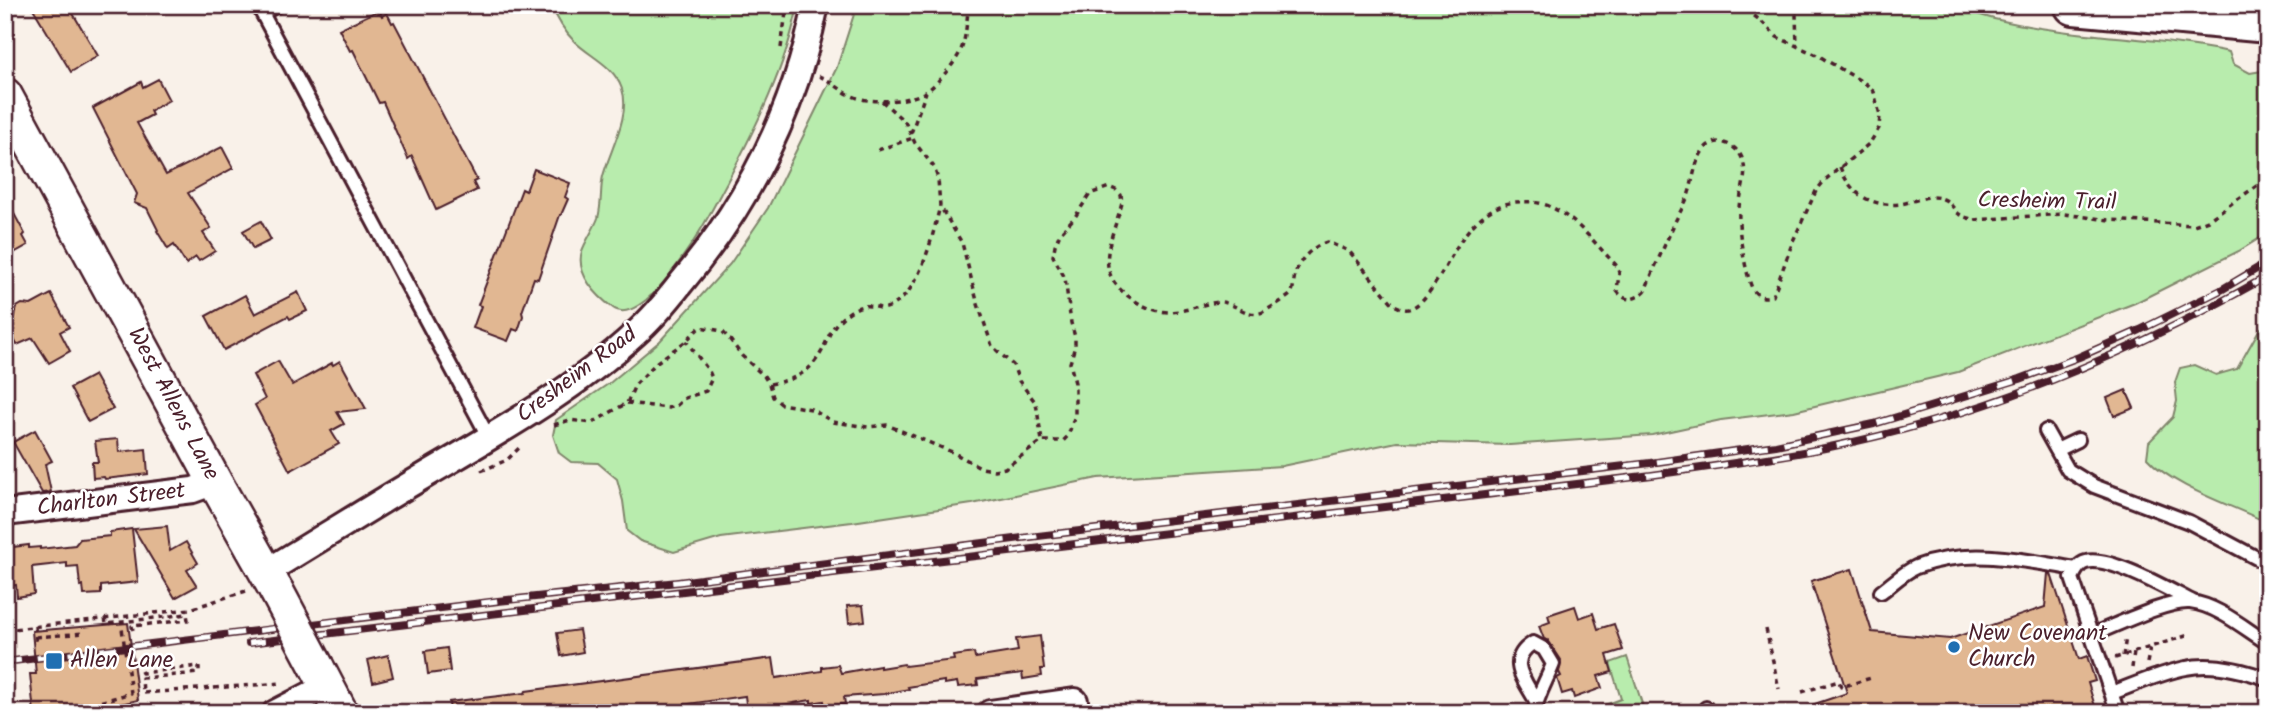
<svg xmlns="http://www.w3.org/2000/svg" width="2273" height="718" font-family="Kalam,sans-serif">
<rect width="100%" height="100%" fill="#f9f1e9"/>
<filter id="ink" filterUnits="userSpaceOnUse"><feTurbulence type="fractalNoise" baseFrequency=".0143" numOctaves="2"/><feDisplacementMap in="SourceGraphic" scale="14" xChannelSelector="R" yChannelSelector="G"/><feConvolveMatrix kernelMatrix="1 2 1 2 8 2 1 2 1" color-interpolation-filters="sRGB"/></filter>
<g filter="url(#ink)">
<!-- green -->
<g fill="#b8ecad" stroke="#81866c" stroke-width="2">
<path d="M551,5H798C786,67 756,127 727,182C716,202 706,223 693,242C679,262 665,284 646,300C637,307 624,316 613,308C597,296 575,274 582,251C586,240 594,229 598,218C602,204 600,189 603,176C610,150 631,115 622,89C614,65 590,57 574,41C563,30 557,19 551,5Z"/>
<path d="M857,5H1952C1967,10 1983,17 1999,20C2074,38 2153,36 2229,52L2233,64L2250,73L2268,70V233L2239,251L2135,303L1958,372L1794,411L1721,420L1652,435L1510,445L1397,442L1282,466L1098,478L972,504L852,522L721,538L674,552L640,541L627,531L623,501L617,479L598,463L571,462L559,453L553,435L556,420L611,382L660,341L730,264L768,208L837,67Z"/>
<path d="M2268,322V523C2232,505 2173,487 2147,458L2149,442L2173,417L2177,401L2175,382L2180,368L2194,365L2216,375L2237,369L2259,330Z"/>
<polygon points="1627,657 1645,713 1598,713 1597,708 1621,699 1610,663"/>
</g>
<!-- building -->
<g fill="#e1b792" stroke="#4a1f2b" stroke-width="2">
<polygon points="31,5 68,5 98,56 71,72"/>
<polygon points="379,10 382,16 387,13 392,23 394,22 477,180 473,182 477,190 436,210 412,156 408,159 383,102 379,103 353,50 350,51 339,29"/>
<polygon points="158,79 169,100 150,111 152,115 137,123 166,175 222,147 233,168 188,193 211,228 203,233 215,251 199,261 196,257 186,264 174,245 168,249 157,231 158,230 147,208 134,203 137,194 93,108 141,82 143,87"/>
<polygon points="534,169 570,183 565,197 568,199 561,215 560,215 538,279 534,278 522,312 523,316 518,331 513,329 508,341 473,328 481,306 478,305 522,189 526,191"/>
<polygon points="5,197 25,234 23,236 28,245 12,254 5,245"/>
<polygon points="261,221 271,240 253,249 243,231"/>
<polygon points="298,292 307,311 290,319 288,316 224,350 206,316 245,295 255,314"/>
<polygon points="51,294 69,327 60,332 70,351 49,363 33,338 17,345 5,322 15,316 17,307 22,304 31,305"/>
<polygon points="278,361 292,385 332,363 333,365 340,361 366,409 337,412 344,424 331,431 339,444 290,471 255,405 265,399 253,375"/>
<polygon points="94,375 113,409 88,422 70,388"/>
<polygon points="2126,390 2134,408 2114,416 2107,398"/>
<polygon points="35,430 52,461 45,464 51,492 42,493 13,442"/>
<polygon points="118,439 119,452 146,449 148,474 105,479 104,477 93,478 92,462 98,462 95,441"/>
<polygon points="167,526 170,551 186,542 198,563 187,570 197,586 175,598 134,529"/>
<polygon points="132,529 138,582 101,586 101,594 84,595 83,585 80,586 78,566 67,567 67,563 32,567 34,594 17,597 16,585 5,587 5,548 29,545 29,548 40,547 40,549 75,545 80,539 110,536 110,532"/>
<polygon points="1852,569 1872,632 1950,639 2045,607 2048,573 2051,574 2079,659 2087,656 2095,681 2088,683 2097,713 1797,713 1797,710 1847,693 1811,581"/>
<polygon points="863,605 865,621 849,623 847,606"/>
<polygon points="1575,606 1579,618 1593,613 1598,629 1614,624 1623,650 1607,655 1612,672 1598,676 1602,688 1574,698 1572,691 1562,694 1557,678 1561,676 1559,672 1561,660 1548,640 1544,639 1539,626 1550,622 1548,615"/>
<polygon points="128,623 138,700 82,713 34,713 30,674 36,674 32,631"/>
<polygon points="579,630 583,652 561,656 557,633"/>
<polygon points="1040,636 1044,669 1041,669 1042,676 1023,679 1022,673 977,679 978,685 958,687 957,682 944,684 944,681 908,687 909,689 884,694 844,697 845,704 825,706 824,701 811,703 811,700 747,711 745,696 667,707 668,713 450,713 449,702 525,693 526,691 773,658 776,678 822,671 822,667 838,665 841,673 880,666 880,668 904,664 905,666 954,660 953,656 974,653 975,658 1018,651 1016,639"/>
<polygon points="447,648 450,671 428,674 425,651"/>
<polygon points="388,655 393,677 373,682 368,660"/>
</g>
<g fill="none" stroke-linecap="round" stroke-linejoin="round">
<!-- service casing -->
<g stroke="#4a1f2b" stroke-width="18">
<g id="service">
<polyline points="277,5 262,13 489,438"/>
<polyline points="2046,431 2068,470 2094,486 2189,522 2268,564"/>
<polyline points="2057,450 2078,440"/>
<path d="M1881,592C1892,584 1904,572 1916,567C1968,547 2023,560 2076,569"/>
<path d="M2091,635C2115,626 2167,600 2190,602C2218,605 2245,629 2268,643"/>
<path d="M2112,693C2136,684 2160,673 2186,668C2212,662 2243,670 2268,679"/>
<polyline points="1706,708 1706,713"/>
<path d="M1534,713C1537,695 1547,680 1553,664L1544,649L1533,643C1506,660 1524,679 1536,701"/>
<path d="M2118,713L2072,578C2075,572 2078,564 2086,562C2109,555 2171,591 2193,602"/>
</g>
</g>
<!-- minor casing -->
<g stroke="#4a1f2b" stroke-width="30">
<g id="minor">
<polyline points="5,513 193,490 215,482"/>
<path d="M266,572C319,540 371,507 424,476C497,433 573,391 635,334C652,319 667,301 681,283C750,201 795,110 816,5"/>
<polyline points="275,713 327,686"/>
<polyline points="990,713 1075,701"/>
</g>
</g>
<!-- secondary casing -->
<g stroke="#4a1f2b" stroke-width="38">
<g id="secondary">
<polyline points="5,95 215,482 276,590"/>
<polyline points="317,667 341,713"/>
</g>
</g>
<!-- primary casing -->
<g stroke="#4a1f2b" stroke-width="44">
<polyline id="primary" points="2074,5 2268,23"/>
</g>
<!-- path -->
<g stroke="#4a1f2b" stroke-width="3.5" stroke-dasharray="5 5" stroke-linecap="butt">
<polyline points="1791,5 1796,15 1797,46"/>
<polyline points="781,48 787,5"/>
<path d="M819,76C831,81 840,90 852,96C870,104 910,102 927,91C937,84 954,64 959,54C967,39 966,21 969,5"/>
<polyline points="882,101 905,122 915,143 934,167 938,179 940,206 962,243 977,301 992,346 1013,365 1019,381 1036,403 1042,441"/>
<polyline points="911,133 926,92"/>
<polyline points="878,150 913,138"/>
<path d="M1840,167C1850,194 1871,207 1900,204C1914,202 1929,193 1943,199C1951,202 1953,209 1959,214C1963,217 1969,218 1974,220L2064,214L2109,220L2194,225L2208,220L2268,178"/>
<path d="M770,384C794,380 810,373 822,351C827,341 830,330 838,322C845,314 858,304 870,306C875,306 880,309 886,308C919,300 933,234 940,206"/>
<polyline points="627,403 668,408 676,406 685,398 706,391 712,378 709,371 686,341"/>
<path d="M554,425L570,420L592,423L627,403L635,385L657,362L686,341L700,327L722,331L731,341L742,356L764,376L769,384L773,397L781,404L811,409L833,422L868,427L887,425L952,452L982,468L994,470L1005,468L1042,441H1063L1068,436L1075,415V383L1070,363L1075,346V337L1071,323L1065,278L1053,256L1055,245L1060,233L1075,217L1090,194L1109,187L1116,190L1121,195L1122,203C1112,241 1091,271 1131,298C1143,307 1156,312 1171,312C1187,311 1202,304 1218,302C1234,301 1247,319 1263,312C1268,309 1286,299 1290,295C1294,290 1293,285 1294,280C1296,262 1311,247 1327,242L1349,251L1394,305C1397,306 1400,308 1404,309C1427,313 1453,247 1467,232C1480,216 1496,204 1516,202C1529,201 1542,202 1553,208C1580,222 1596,245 1617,266L1619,273L1617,291C1626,303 1635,300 1645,291C1654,268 1665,245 1675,222C1679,213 1686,203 1689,193C1694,178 1694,162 1705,148C1709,144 1714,142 1719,142C1730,143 1740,150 1743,161C1748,177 1740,192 1739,208C1738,231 1742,250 1747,272C1751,286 1753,301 1773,296L1793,241L1816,191L1825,180L1870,143L1879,128L1880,115L1874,92L1866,84L1819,56L1777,37L1761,21L1740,5"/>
<polyline points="481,471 507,460 521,446"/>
<polyline points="105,618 106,624 187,614 188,620 132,626 133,630"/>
<polyline points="35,626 36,641"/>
<polyline points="1766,629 1779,689"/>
<polyline points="5,630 190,609 246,591"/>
<polyline points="36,637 85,633"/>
<polyline points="2123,656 2126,637"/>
<polyline points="2115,658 2189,635"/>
<polyline points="2147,663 2150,648"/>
<polyline points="2132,668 2134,652"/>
<polyline points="141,671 142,673 199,666 199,673 142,678 143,693 283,683"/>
<polyline points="1802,692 1839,681 1841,687 1871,678"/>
</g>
<!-- service -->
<use href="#service" stroke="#fff" stroke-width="12"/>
<!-- minor -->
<use href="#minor" stroke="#fff" stroke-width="24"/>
<!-- secondary -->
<use href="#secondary" stroke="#fff" stroke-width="33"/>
<!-- primary -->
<use href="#primary" stroke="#fff" stroke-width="38"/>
<!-- rail casing -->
<g stroke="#4a1f2b" stroke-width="8">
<g id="rail">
<path d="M249,643L1652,475C1710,467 1768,459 1825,448C1981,417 2130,354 2268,276"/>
<polyline points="5,662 498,601 678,582 1038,536 1650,463 1776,445 1874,424 2020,379 2079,357 2140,330 2221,290 2268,262"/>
</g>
</g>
<!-- rail -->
<use href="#rail" stroke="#fff" stroke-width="5" stroke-dasharray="16" stroke-linecap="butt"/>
<!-- secondary-bridge casing -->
<g stroke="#4a1f2b" stroke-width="38" stroke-linecap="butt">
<polyline id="secondary-bridge" points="276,590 317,667"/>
</g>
<!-- path-bridge -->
<polyline stroke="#4a1f2b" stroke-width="3.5" stroke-dasharray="5 5" stroke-linecap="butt" points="82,707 131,693 122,628"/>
<!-- secondary-bridge -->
<use href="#secondary-bridge" stroke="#fff" stroke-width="33"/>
</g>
</g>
<!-- markers -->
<g fill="#1f6fb2" stroke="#fff" stroke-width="2.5">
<circle cx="1954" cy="647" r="7"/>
<rect x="45" y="652" width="18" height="18" rx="3.5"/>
</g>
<g text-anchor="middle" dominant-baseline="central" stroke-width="5" stroke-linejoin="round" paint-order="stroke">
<!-- street labels -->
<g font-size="23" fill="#4a1f2b" stroke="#fff">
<text transform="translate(2047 202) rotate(1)">Cresheim Trail</text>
<text transform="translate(577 375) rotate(-37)">Cresheim Road</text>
<text transform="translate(173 404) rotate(62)">West Allens Lane</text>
<text transform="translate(111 500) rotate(-7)">Charlton Street</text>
</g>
<!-- poi labels -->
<g font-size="23" fill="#4a1f2b" stroke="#fff" text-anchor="start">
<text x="1968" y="634">New Covenant<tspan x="1968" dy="26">Church</tspan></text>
<text x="70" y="661">Allen Lane</text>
</g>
</g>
<!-- margin -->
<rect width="2273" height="718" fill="none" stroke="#fff" stroke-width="28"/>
<rect x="14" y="14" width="2245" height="690" fill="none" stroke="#4a1f2b" stroke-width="2.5" filter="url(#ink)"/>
</svg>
